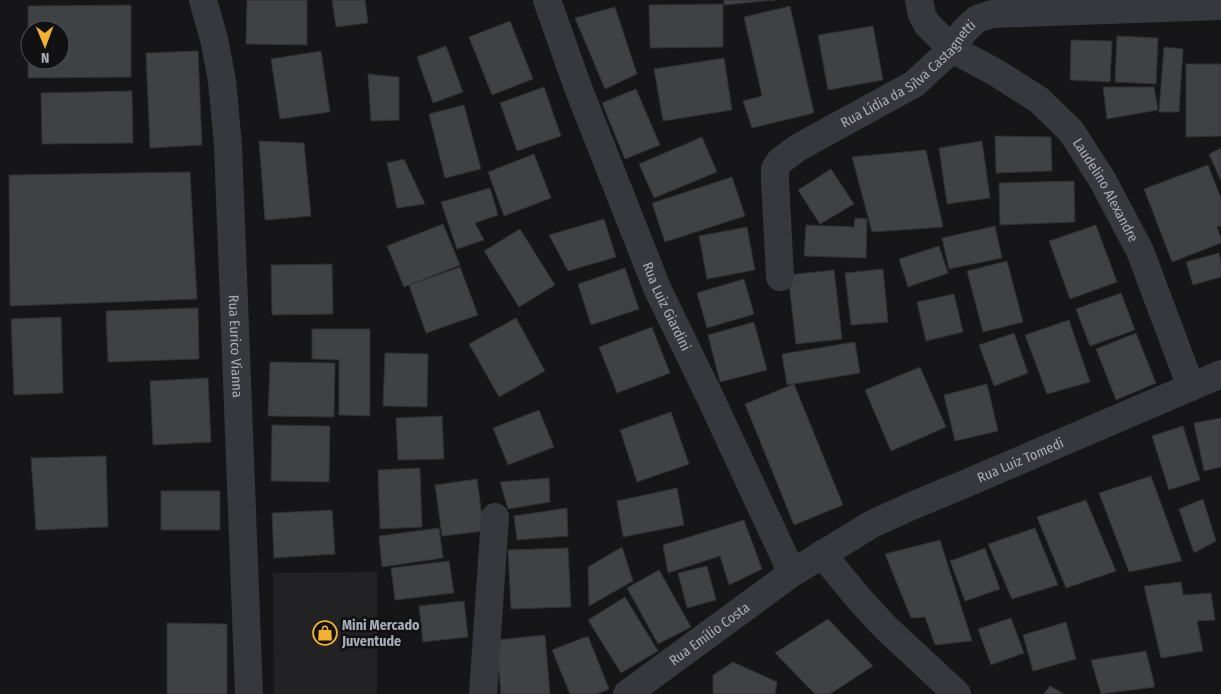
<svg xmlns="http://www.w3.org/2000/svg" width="1221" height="694" font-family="'Fira Sans Condensed',sans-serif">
<rect width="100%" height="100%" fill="#161618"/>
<!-- built -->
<polygon fill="#222225" points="377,572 377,694 274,694 273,573"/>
<!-- building -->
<g fill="#404145" stroke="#303034" fill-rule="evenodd">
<polygon points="247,0 307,0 307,45 246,44"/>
<polygon points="332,0 365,0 368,23 336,27"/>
<polygon points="724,0 775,0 724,5"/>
<polygon points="723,4 723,47 650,48 649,5"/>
<path d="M131,5V77L28,78V6ZM30,30H60V60H30Z"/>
<polygon points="790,6 814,113 752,128 743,101 762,96 744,17"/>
<polygon points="615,7 637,74 605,89 575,18"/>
<polygon points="510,21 533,79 492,95 469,37"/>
<polygon points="873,26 883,80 828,90 818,35"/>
<polygon points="1117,36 1158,38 1156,84 1115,82"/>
<polygon points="1071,40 1112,41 1110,82 1070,80"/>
<polygon points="446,46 463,92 433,103 417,57"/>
<polygon points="1164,47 1183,49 1179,112 1159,112"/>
<polygon points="198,51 202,145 150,148 146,53"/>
<polygon points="321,51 330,112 280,119 271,59"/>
<polygon points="724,58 732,110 663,121 654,69"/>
<polygon points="1186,64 1221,64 1221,136 1186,137"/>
<polygon points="368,74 399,77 399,120 371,121"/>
<polygon points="544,87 561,136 517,151 500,103"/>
<polygon points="1103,87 1154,87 1158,110 1107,119"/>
<polygon points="636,89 660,145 625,159 602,103"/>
<polygon points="132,91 133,143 42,144 41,93"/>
<polygon points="464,105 481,169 445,178 429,114"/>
<polygon points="995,136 1051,137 1052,171 996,173"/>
<polygon points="702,137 717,172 654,198 639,164"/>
<polygon points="259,141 304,143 311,216 265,220"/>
<polygon points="982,141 990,198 947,204 939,148"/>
<polygon points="1221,148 1221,181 1209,154"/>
<polygon points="926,150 943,227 872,232 852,157"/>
<polygon points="534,154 551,198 504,216 488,172"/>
<polygon points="404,159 425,204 397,208 387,163"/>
<polygon points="1208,165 1221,198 1221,226 1217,227 1221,238 1221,243 1172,262 1144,189"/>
<polygon points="831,169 854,204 820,224 798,190"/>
<polygon points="190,172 197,299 10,306 9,175"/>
<polygon points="732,177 745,216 665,242 652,203"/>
<polygon points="1074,181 1075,222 1000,225 999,183"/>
<polygon points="490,188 498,215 475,223 484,240 457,249 441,202"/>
<polygon points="855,218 867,219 866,258 804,256 806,225 854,227"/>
<polygon points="604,219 616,257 568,271 549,235"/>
<polygon points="443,224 460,265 404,287 387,246"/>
<polygon points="1096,225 1117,282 1070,299 1049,241"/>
<polygon points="995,226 1002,258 949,269 942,238"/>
<polygon points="747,227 755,270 707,279 699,236"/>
<polygon points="520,229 555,285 519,307 484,251"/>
<polygon points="939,246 948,273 908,287 899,259"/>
<polygon points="1219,253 1221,262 1221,277 1193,285 1186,262"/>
<polygon points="1007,261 1023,322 983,332 967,271"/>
<polygon points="332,264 333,314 272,315 271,265"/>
<polygon points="460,267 478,315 426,333 409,285"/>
<polygon points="625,268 639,309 591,325 578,284"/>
<polygon points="883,269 888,322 851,325 845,273"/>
<polygon points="834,270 842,339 796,344 788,275"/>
<polygon points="744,279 754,314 707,328 697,293"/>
<polygon points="1121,293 1135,330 1090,346 1076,309"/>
<polygon points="954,294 963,332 926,341 917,302"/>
<polygon points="198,308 199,359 108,362 106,311"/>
<polygon points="61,317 63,393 14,395 11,319"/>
<polygon points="516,318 545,371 499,397 469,344"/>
<polygon points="1069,320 1090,382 1047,394 1025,335"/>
<polygon points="754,322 767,370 720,382 708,335"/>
<polygon points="652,327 670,373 617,393 599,347"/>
<polygon points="312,329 370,329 370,416 339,415 339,360 312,359"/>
<polygon points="1014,333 1028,373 994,386 979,345"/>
<polygon points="1136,333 1156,383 1116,400 1096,349"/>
<polygon points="855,342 860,373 787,385 782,354"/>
<polygon points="385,353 428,354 427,407 383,406"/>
<polygon points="270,362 335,363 334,417 268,416"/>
<polygon points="920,367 946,427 891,451 865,390"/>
<polygon points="208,378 211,442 153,445 150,381"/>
<polygon points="794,384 843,505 794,525 745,404"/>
<polygon points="987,384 998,431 955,441 944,395"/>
<polygon points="539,410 554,447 508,465 493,428"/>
<polygon points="671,412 689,464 637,482 620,430"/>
<polygon points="442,416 444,459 398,460 396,418"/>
<polygon points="1221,418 1221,467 1204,471 1194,423"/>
<polygon points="272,425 330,426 329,482 271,481"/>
<polygon points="1183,426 1200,480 1169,490 1152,436"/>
<polygon points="106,456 108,527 36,530 31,458"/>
<polygon points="420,468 422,527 380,529 378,470"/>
<polygon points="1151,476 1182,561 1129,572 1099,493"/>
<polygon points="549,478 550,502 508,509 500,482"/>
<polygon points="477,479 484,531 442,536 435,485"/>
<polygon points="677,488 684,525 623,537 617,501"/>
<rect x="161" y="491" width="59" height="39"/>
<polygon points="1203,499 1216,541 1194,553 1179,509"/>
<polygon points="1086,500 1116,571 1066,588 1037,517"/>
<polygon points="567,508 568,536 517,540 514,516"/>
<polygon points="332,510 335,554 274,558 272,513"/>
<polygon points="744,520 762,569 729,585 720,556 668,573 663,545"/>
<polygon points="439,528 443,558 382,567 379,536"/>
<polygon points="1035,528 1058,585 1012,599 988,544"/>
<polygon points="940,540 972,641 935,645 925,617 911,618 885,554"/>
<polygon points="622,547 633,581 589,606 588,567"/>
<polygon points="568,548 571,607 511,609 508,550"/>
<polygon points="985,548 1000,589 965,601 950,561"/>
<polygon points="449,561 454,593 395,600 391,568"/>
<polygon points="707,566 716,600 687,608 678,573"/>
<polygon points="659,570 691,627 658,644 627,588"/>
<polygon points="1181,582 1183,595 1211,593 1215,620 1197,621 1203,651 1161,658 1144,586"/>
<polygon points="625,597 658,651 621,673 588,620"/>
<polygon points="464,601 468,637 423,642 419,606"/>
<polygon points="1011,618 1024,653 991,665 978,629"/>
<polygon points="828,619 873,666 830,694 815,694 775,653"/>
<polygon points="1066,622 1076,659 1033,671 1023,635"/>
<polygon points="167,623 227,624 227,694 167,694"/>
<polygon points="545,635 550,694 501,694 496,640"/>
<polygon points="588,636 609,689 597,694 570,694 552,650"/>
<polygon points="1146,651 1155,687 1101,694 1091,660"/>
<polygon points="733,662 777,682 775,694 713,694 713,675"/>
<polygon points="1050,686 1064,694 1044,694"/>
</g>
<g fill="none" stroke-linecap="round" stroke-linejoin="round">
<!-- minor -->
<g stroke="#37383d" stroke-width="28">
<path id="s1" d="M203,0L214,39L222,81L228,145L249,694"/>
<path id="s2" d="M547,0L577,85L657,288L709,395L792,573L872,524L914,505L967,483L1221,374"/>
<path id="s3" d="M919,0L922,15L927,24L952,49L995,72L1039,100L1071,131L1103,181L1140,251L1191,387"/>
<path id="s4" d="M780,277L775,180V169L780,161L799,147L914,84L952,49L964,31L977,19L992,14L1221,6"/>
<polyline points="822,554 861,601 885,627 957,694"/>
<polyline points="483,694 495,517"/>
<path id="s5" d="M627,694L792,573"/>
</g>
</g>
<!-- icons -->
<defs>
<g id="shop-ring" transform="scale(1.25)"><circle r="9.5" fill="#111113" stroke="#f2b134" stroke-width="1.5"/><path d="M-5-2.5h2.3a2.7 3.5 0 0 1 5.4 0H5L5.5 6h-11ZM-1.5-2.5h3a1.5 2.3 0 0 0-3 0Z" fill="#f2b134"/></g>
</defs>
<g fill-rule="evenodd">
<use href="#shop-ring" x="325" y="633"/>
</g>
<g text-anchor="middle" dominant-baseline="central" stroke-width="5" stroke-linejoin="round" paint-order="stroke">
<!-- street labels -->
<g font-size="14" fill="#a8adb8" stroke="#111113">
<text stroke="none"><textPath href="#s4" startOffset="274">Rua Lídia da Silva Castagnetti</textPath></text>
<text stroke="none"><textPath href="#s3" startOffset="275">Laudelino Alexandre</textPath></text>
<text stroke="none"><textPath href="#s2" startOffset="329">Rua Luiz Giardini</textPath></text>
<text stroke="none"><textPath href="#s1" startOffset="349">Rua Eurico Vianna</textPath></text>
<text stroke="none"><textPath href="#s2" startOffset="879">Rua Luiz Tomedi</textPath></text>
<text stroke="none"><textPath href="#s5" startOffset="102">Rua Emílio Costa</textPath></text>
</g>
<!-- poi labels -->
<g font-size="14" font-weight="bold" fill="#a8adb8" stroke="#111113" text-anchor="start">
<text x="342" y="625">Mini Mercado<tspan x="342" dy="16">Juventude</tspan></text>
</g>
</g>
<!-- north arrow -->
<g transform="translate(45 45) rotate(179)"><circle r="24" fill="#111113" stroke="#4d4f55"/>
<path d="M0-4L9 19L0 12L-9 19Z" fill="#f2b134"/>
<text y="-8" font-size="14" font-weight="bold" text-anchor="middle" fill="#a8adb8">N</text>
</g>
</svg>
